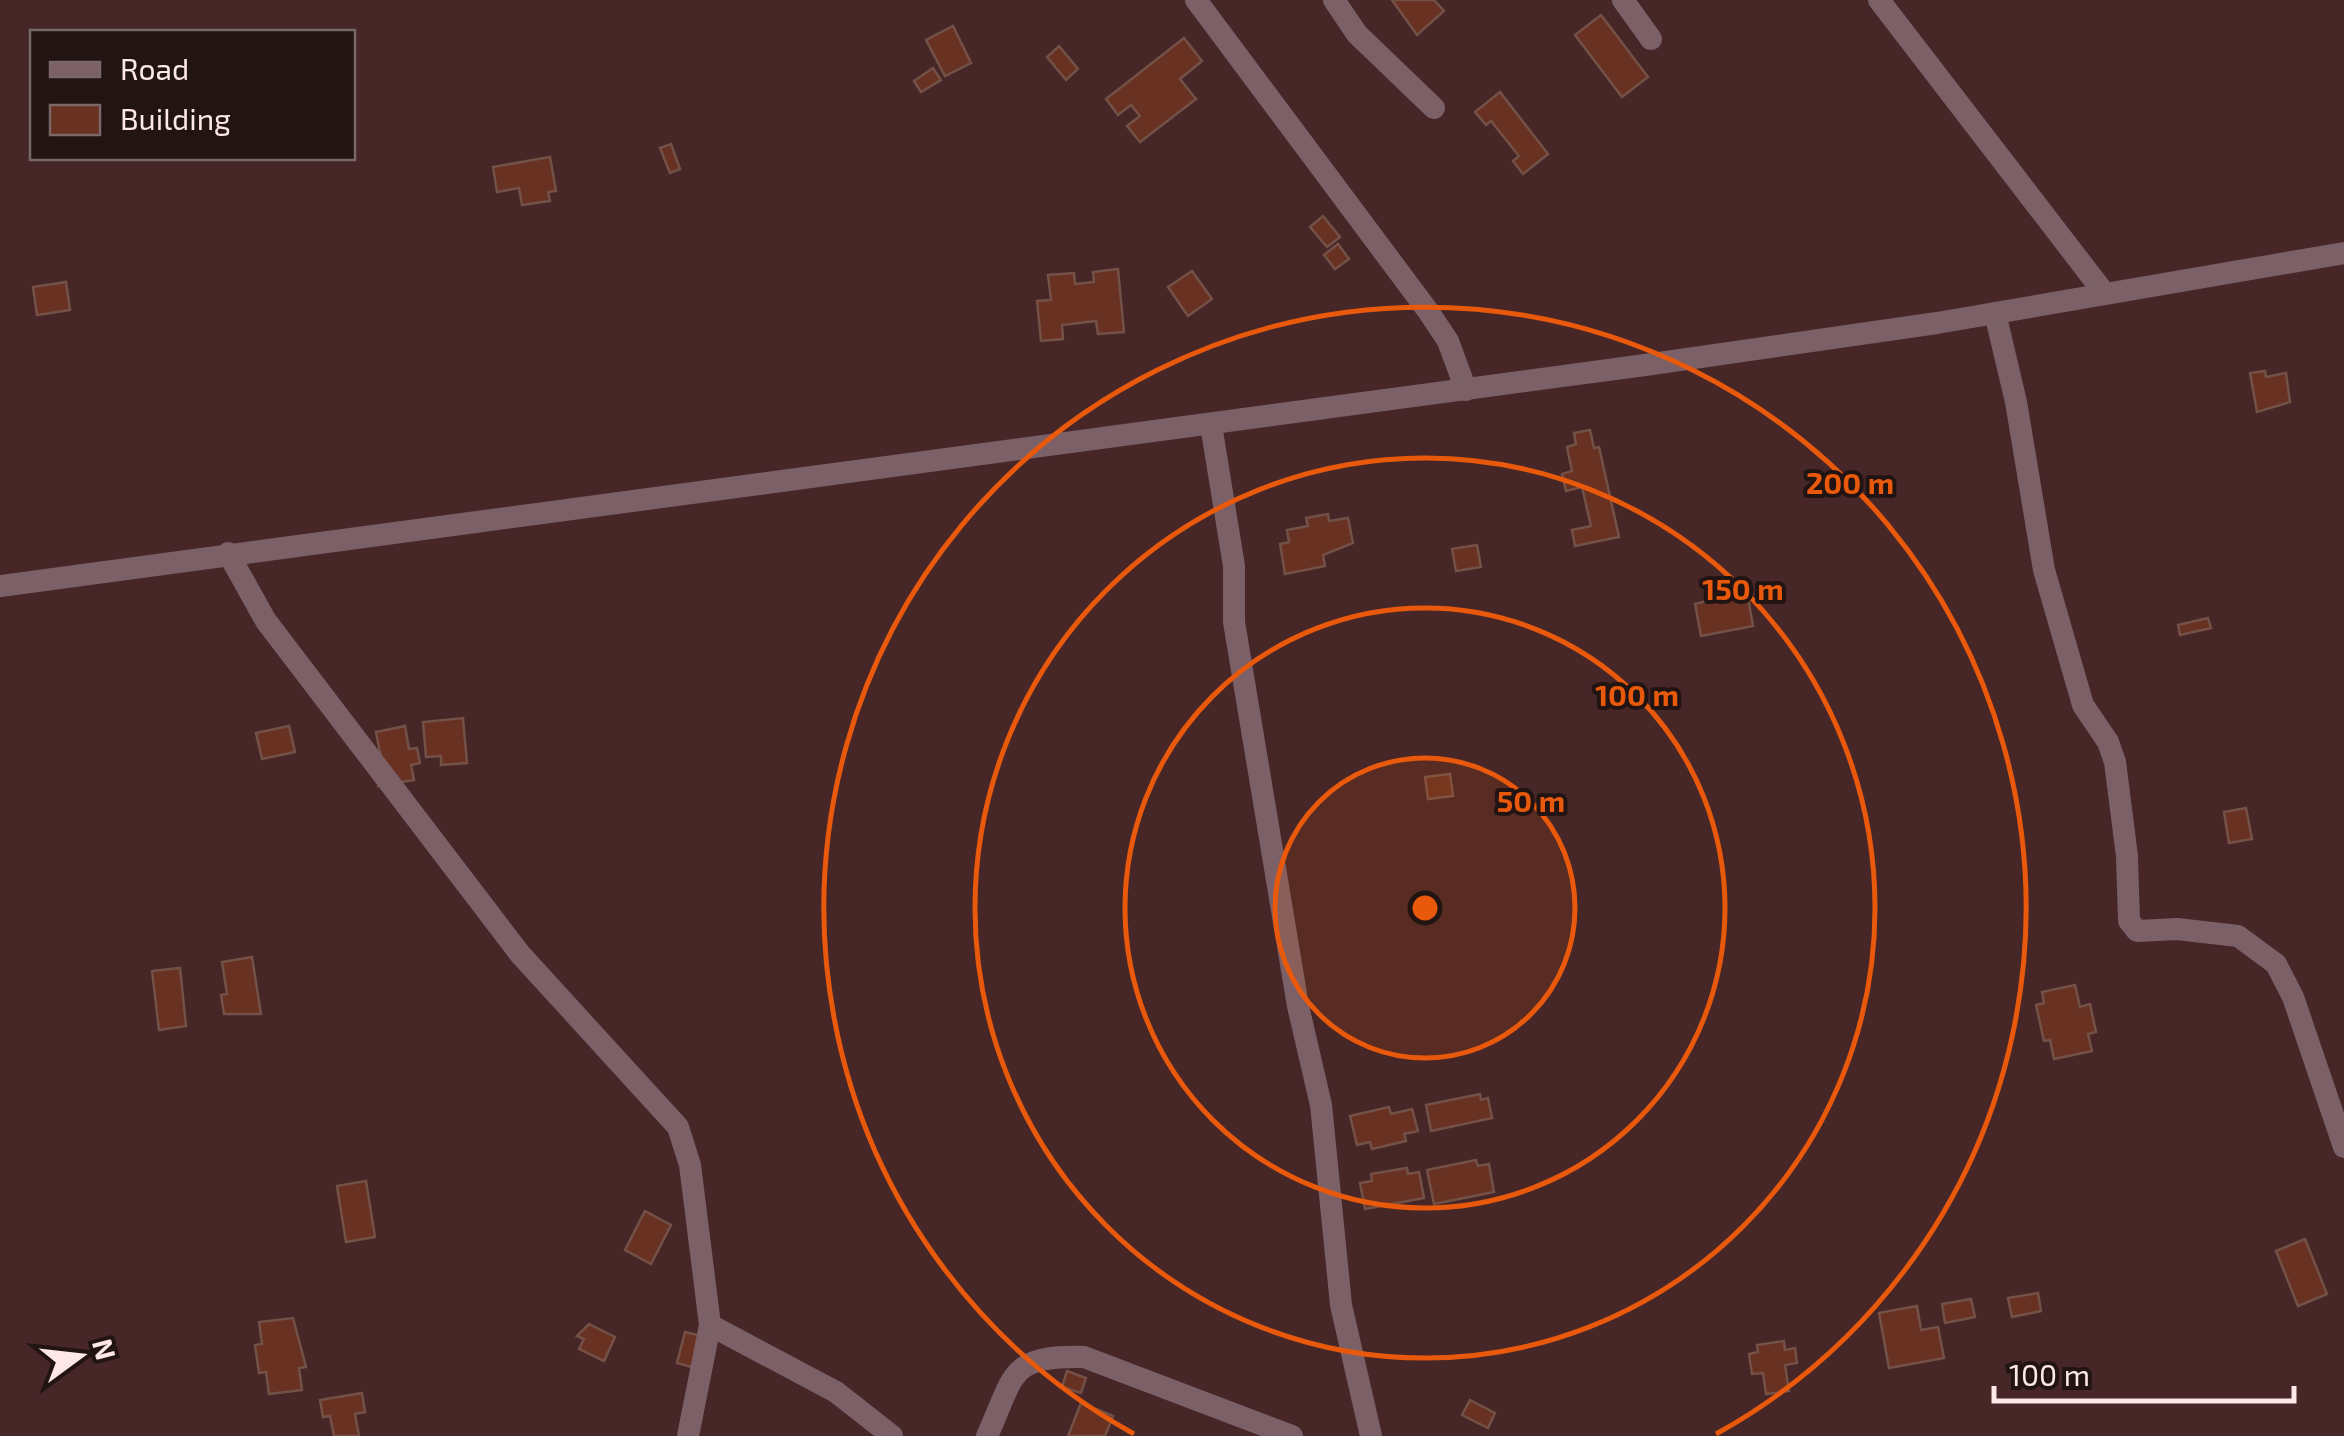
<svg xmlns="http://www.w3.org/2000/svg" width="2344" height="1436" font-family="'Exo 2',sans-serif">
<rect width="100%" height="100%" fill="#462627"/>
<!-- building -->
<g fill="#683121" stroke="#735147" stroke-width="2.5">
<polygon points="1392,0 1434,0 1444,11 1417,35"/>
<polygon points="1601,15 1648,77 1622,97 1575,35"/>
<polygon points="953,26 971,63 945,76 926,40"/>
<polygon points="1184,38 1202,61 1180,79 1196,99 1140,142 1127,126 1140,116 1131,105 1118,115 1106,99"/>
<polygon points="1059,46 1078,69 1066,80 1047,57"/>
<polygon points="933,68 941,80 921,92 914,81"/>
<polygon points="1500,92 1548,154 1523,174 1513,161 1519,156 1491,121 1486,125 1475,112"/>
<polygon points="671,144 680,169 670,173 660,148"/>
<polygon points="550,157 556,191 548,192 550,201 522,205 519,188 497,192 493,167"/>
<polygon points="1323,216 1340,237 1327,247 1310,227"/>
<polygon points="1338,244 1349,259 1335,269 1324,255"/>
<polygon points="1118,269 1124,332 1098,334 1096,321 1062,325 1063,339 1041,341 1037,301 1051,300 1048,275 1074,273 1075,284 1094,282 1093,272"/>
<polygon points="1192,271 1212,299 1188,316 1168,287"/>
<polygon points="66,282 70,310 37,315 33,287"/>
<polygon points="2265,371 2266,377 2286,373 2290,402 2257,412 2250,373"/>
<polygon points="1590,430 1594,448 1599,447 1619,537 1575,546 1572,530 1591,526 1582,487 1566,491 1562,474 1572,471 1567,447 1576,444 1574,433"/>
<polygon points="1328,514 1329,521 1348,518 1353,543 1323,555 1325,566 1285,574 1280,544 1289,542 1287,530 1308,526 1306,518"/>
<polygon points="1477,545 1481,567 1456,571 1452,549"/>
<polygon points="1733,590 1734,595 1747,592 1753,626 1701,636 1695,604 1711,600 1710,595"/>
<polygon points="2208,618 2211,628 2180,635 2178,625"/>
<polygon points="463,718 467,763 441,765 441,756 426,757 423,722"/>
<polygon points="289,726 295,752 262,759 256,733"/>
<polygon points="405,726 409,749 417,748 420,763 411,765 414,780 378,786 382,763 376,732"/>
<polygon points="1450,774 1453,796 1428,799 1425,777"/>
<polygon points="2246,808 2252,839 2229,843 2224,812"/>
<polygon points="252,957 261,1014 224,1014 221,995 227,994 222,962"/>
<polygon points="180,968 186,1026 159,1030 152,971"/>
<polygon points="2075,985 2080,1007 2090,1004 2096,1032 2088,1034 2092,1051 2054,1059 2050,1040 2044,1041 2036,1005 2044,1003 2042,992"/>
<polygon points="1480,1094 1481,1100 1488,1098 1492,1118 1431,1131 1426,1105"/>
<polygon points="1389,1107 1391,1114 1412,1109 1418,1131 1404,1134 1406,1141 1372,1149 1370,1142 1357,1145 1350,1116"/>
<polygon points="1476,1160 1478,1166 1489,1164 1494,1192 1434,1204 1427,1170"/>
<polygon points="1407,1168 1408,1174 1419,1172 1424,1198 1365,1209 1360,1183 1372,1181 1371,1174"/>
<polygon points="366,1181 375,1237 346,1242 337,1186"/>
<polygon points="645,1211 671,1225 651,1264 625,1250"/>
<polygon points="2305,1239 2327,1294 2298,1306 2276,1251"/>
<polygon points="2038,1293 2041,1311 2012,1317 2008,1298"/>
<polygon points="1971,1299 1975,1317 1945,1323 1942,1304"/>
<polygon points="1917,1306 1921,1330 1938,1327 1944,1358 1889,1368 1879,1313"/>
<polygon points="293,1318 306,1367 299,1368 302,1390 269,1394 266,1372 259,1373 255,1345 262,1344 259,1322"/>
<polygon points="589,1324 615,1337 604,1361 579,1349 584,1339 577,1336"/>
<polygon points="685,1332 706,1337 698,1369 677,1363"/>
<polygon points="1784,1341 1785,1350 1795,1348 1797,1363 1785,1365 1789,1391 1766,1394 1763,1373 1752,1374 1749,1354 1758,1352 1757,1345"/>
<polygon points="1067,1371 1086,1378 1081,1393 1062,1387"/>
<polygon points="362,1393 365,1412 355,1414 359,1436 334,1436 330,1416 323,1417 320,1400"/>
<polygon points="1470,1400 1495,1413 1488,1428 1462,1415"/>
<polygon points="1081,1403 1113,1416 1105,1436 1068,1436"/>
</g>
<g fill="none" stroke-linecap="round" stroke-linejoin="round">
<!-- minor -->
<g stroke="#7b6067" stroke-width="22">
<polyline points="1196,0 1428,311 1448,341 1466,390"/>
<polyline points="1334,0 1357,34 1434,108"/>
<polyline points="1623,0 1651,39"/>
<polyline points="1879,0 2105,294"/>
<polyline points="1995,313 2016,402 2044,570 2083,705 2108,742 2115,762 2127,856 2129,921 2137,931 2177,929 2238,936 2276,964 2293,997 2344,1147"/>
<polyline points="1211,425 1234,566 1234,622 1298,1006 1321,1105 1341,1305 1371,1436"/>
<polyline points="228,553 266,621 520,954 678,1127 690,1165 710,1325 688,1436"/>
<polyline points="0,586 1645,365 1937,323 2344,253"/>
<polyline points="710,1325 836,1392 892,1436"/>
<path d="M987,1436C1015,1375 1008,1355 1084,1357L1292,1436"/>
</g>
</g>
<!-- distance rings -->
<circle cx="1425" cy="908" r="150" fill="#e8590c" fill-opacity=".12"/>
<g fill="none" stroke="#e8590c" stroke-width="5">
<circle cx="1425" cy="908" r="150"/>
<circle cx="1425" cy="908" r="300"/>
<circle cx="1425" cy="908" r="450"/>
<path d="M1134 1434A601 601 0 1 1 1716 1434"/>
</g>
<circle cx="1425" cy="908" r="15" fill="#e8590c" stroke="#231414" stroke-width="5"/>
<g font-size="30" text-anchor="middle" font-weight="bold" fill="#e8590c" stroke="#231414" stroke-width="8" stroke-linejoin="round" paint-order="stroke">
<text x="1850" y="494">200 m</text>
<text x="1743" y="600">150 m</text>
<text x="1637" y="706">100 m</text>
<text x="1531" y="812">50 m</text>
</g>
<!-- legend -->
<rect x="30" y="30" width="325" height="130" fill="#231414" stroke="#7a6868" stroke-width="2.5"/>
<rect x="50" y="62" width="50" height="15" fill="#7b6067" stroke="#7a6868" stroke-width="2.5"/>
<text x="120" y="80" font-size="30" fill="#fde7e7">Road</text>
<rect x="50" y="105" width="50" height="30" fill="#683121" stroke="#7a6868" stroke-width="2.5"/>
<text x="120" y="130" font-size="30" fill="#fde7e7">Building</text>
<!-- north arrow -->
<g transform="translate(80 1356) rotate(75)" stroke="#231414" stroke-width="8" paint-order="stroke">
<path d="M0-8L18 38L0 25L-18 38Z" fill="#fde7e7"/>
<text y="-15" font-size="28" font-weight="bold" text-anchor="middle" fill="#fde7e7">N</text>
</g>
<!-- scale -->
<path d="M1994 1386v15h300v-15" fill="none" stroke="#fde7e7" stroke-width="5"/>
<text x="2009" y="1386" font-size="30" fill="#fde7e7" stroke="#231414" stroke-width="8" paint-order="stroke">100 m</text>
</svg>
